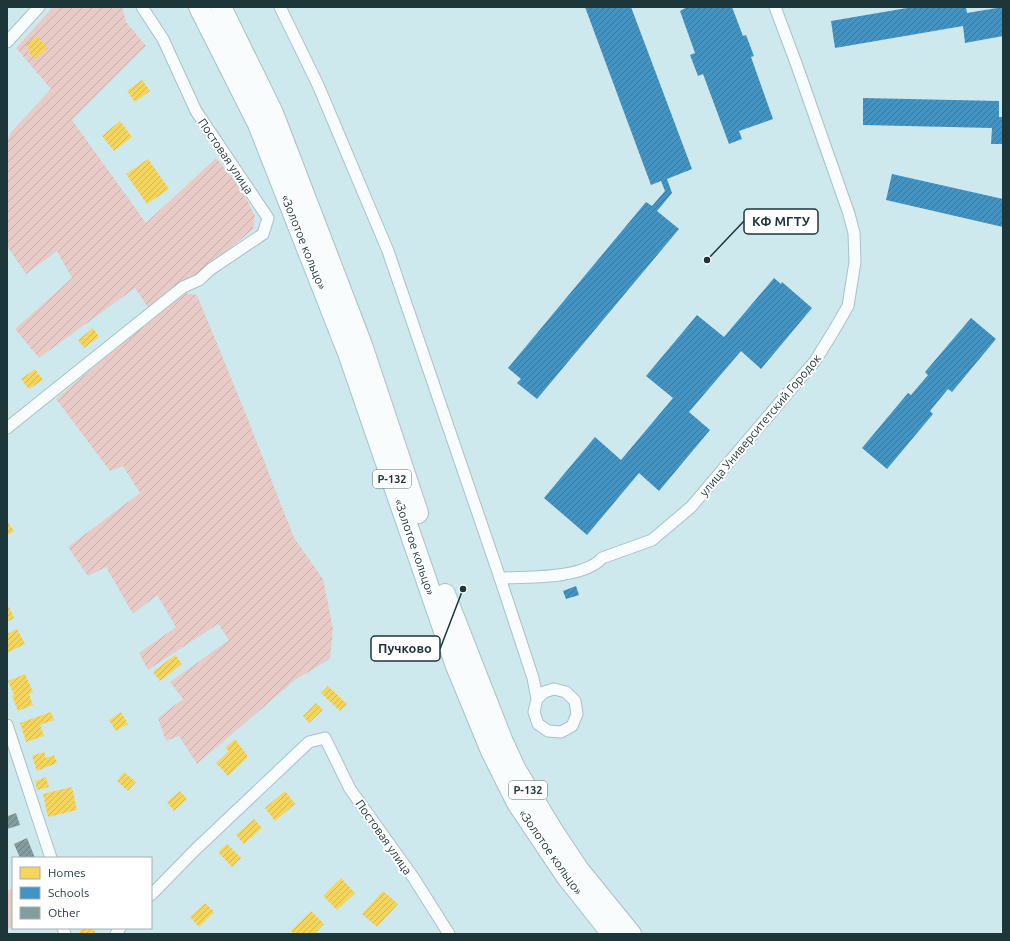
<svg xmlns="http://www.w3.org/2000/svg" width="1010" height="941" font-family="Ubuntu,sans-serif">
<defs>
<pattern id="forest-firs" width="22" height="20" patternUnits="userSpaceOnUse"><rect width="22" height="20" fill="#e8cbc6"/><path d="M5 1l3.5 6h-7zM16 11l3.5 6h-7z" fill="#c6afab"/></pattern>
<pattern id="garden-furrows" width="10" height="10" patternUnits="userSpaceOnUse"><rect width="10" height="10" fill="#e8cbc6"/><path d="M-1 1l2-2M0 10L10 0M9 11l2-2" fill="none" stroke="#c6afab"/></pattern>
<pattern id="homes-hatch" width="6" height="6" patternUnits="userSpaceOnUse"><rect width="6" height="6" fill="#f6d55c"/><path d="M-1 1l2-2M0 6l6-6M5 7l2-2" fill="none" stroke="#d2b751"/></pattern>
<pattern id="schools-hatch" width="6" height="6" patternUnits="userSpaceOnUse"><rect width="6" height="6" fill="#4393c3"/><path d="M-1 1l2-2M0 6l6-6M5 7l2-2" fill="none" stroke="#37799f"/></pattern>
<pattern id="building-hatch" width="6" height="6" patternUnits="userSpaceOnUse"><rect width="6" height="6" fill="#839d9e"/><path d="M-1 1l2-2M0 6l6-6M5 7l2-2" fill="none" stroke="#6a8182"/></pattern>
</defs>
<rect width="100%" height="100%" fill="#cde9ee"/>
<!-- forest -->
<polygon fill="url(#forest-firs)" points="13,888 13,926 7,930 7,890"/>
<!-- garden -->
<g fill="url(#garden-furrows)">
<polygon points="53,7 122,7 126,22 146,46 72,120 146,223 216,158 240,187 255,216 253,229 193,280 177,285 149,309 135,288 39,358 15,329 72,278 57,251 26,274 7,246 7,143 11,132 51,89 16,48"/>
<polygon points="186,293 197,295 247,417 294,538 323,579 333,629 330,659 295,680 197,764 179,736 166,741 158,718 183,699 170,682 229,640 218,624 148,670 139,653 176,627 157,595 133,614 106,567 88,576 68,547 140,493 123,466 110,471 56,399 151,319"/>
</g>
<!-- homes -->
<g fill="url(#homes-hatch)">
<polygon points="37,36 48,48 35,59 28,51 30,49 26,45"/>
<polygon points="142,80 150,91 135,102 127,91"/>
<polygon points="120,121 132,137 114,151 102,136"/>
<polygon points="148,159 169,189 147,204 126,174"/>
<polygon points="93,328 99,337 84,348 78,340"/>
<polygon points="35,369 43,380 29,389 21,379"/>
<polygon points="7,521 14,531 7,536"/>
<polygon points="9,607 14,618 7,622 7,608"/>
<polygon points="17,629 25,644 7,653 7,634"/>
<polygon points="175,655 182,664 160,681 153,672"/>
<polygon points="25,674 33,692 29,694 33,705 18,711 12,696 14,695 8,681"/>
<polygon points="328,686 347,704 340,711 321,693"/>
<polygon points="316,703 323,710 309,723 303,716"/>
<polygon points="51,712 54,720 40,725 44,736 26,742 20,723"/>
<polygon points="121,712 128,724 116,731 109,720"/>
<polygon points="235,739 247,755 247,758 228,776 216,763 229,751 225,748"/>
<polygon points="44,752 46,758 54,755 57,763 37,771 32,756"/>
<polygon points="124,772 136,782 128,791 117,781"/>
<polygon points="46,777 49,787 37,790 35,781"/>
<polygon points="72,787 77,810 48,817 43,794"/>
<polygon points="180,791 187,799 174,811 167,802"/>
<polygon points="285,791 295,804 275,821 265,808"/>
<polygon points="254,819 262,828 244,844 236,835"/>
<polygon points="227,844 241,858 232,867 218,852"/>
<polygon points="341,878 355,893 337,910 323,896"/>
<polygon points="383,891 398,904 377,927 362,914"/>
<polygon points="205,903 214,912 199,927 190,917"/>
<polygon points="311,911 324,924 314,934 294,934 291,931"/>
<polygon points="85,928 93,928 96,934 81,934 79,931"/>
</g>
<!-- schools -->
<g fill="url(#schools-hatch)">
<polygon points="585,7 631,7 692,169 667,179 672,193 657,211 679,229 537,399 517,383 521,379 508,368 646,202 652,206 665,191 661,181 651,185"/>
<polygon points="687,7 732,7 743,36 746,35 754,56 751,57 773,119 739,131 742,139 729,144 703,74 698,76 690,55 695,53 680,11"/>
<polygon points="913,7 966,7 967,13 1003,7 1003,36 965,43 963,26 835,48 831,21"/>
<polygon points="863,98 999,101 999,117 1003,117 1003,144 991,144 992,128 863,125"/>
<polygon points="892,174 1003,199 1003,227 886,200"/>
<polygon points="774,278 781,284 782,282 812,308 761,369 741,351 689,412 710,430 659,491 639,473 587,535 544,498 595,437 621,460 673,398 646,376 697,315 724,337"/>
<polygon points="971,318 996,339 952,392 948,389 930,411 933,414 887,469 862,448 908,393 911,395 928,375 925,372"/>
<polygon points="576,586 579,595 566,599 563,591"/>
</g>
<!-- building -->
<g fill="url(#building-hatch)">
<polygon points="7,813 8,816 16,813 20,825 7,829"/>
<polygon points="27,838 35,858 20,858 14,844"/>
</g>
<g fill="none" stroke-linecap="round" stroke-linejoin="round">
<!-- street casing -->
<g stroke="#a9c1c6" stroke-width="13">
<g id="street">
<polyline points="280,7 318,85 388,251 500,578 533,678 537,699 534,712 538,724 548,731 561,732 572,726 577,714 575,701 566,692 554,689 544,692 537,699"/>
<polyline points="7,42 39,7"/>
<polyline points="7,428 183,287 199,280 211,269 263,234 268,218 196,111 163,39 142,7"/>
<path d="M500,578C527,577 584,579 602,558L652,540L691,507L815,361L833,332L848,306L855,262L854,233L849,214L796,63L775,7"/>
<polyline points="7,725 51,858"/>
<polyline points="151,895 195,850 309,742 325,738 350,789 413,877 449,934"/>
<polyline points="63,928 65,934"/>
<polyline points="116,934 120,928"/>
</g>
</g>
<!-- highway casing -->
<g stroke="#a9c1c6" stroke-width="22">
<g id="highway">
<polyline points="199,7 258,124 348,353 456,666 491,751 517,803 566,876 612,934"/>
<polyline points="221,7 273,113 362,345 418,513"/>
<polyline points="445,594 503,742 516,770 553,831 579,870 631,934"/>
</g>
</g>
<!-- street -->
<use href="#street" stroke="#f8fcfc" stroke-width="11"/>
<!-- highway -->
<use href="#highway" stroke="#f8fcfc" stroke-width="20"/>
</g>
<g text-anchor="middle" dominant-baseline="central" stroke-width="4" stroke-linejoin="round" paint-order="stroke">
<!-- shield labels -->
<g fill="#fff" stroke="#607275" stroke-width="1">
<rect x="373" y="470" width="38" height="18" rx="3"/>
<rect x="509" y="781" width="38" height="18" rx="3"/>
</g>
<g font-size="11" font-weight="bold" fill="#1c363a">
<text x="392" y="479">Р-132</text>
<text x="528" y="790">Р-132</text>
</g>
<!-- street labels -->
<g font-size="12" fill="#1c363a" stroke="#fff">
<text transform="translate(226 156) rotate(56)">Постовая улица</text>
<text transform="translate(304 242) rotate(68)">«Золотое кольцо»</text>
<text transform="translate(760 425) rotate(-50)">улица Университетский Городок</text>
<text transform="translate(415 547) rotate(71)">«Золотое кольцо»</text>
<text transform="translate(384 837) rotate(55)">Постовая улица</text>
<text transform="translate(551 852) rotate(55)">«Золотое кольцо»</text>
</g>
</g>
<!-- callouts -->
<path fill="none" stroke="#1c363a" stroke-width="1.5" d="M707 260L744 221M463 589L440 649"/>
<g fill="#1c363a" stroke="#fff" stroke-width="1.5">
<circle cx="707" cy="260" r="4"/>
<circle cx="463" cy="589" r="4"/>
</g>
<g fill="#fff" stroke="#1c363a" stroke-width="1.5">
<rect x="744" y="209" width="74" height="25" rx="4"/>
<rect x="371" y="636" width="69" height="25" rx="4"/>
</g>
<g font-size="13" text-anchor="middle" font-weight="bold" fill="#1c363a">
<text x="781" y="226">КФ МГТУ</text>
<text x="405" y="653">Пучково</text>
</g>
<!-- border -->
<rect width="1010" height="941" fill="none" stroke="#1c363a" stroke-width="16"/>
<!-- legend -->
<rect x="12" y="857" width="140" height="72" fill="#ffffff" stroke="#a4afb0"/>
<rect x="20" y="867" width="20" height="12" fill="#f6d55c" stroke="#a4afb0"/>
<text x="48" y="877" font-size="12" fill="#1c363a">Homes</text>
<rect x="20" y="887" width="20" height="12" fill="#4393c3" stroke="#a4afb0"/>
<text x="48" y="897" font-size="12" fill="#1c363a">Schools</text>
<rect x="20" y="907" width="20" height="12" fill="#839d9e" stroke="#a4afb0"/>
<text x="48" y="917" font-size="12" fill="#1c363a">Other</text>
</svg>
